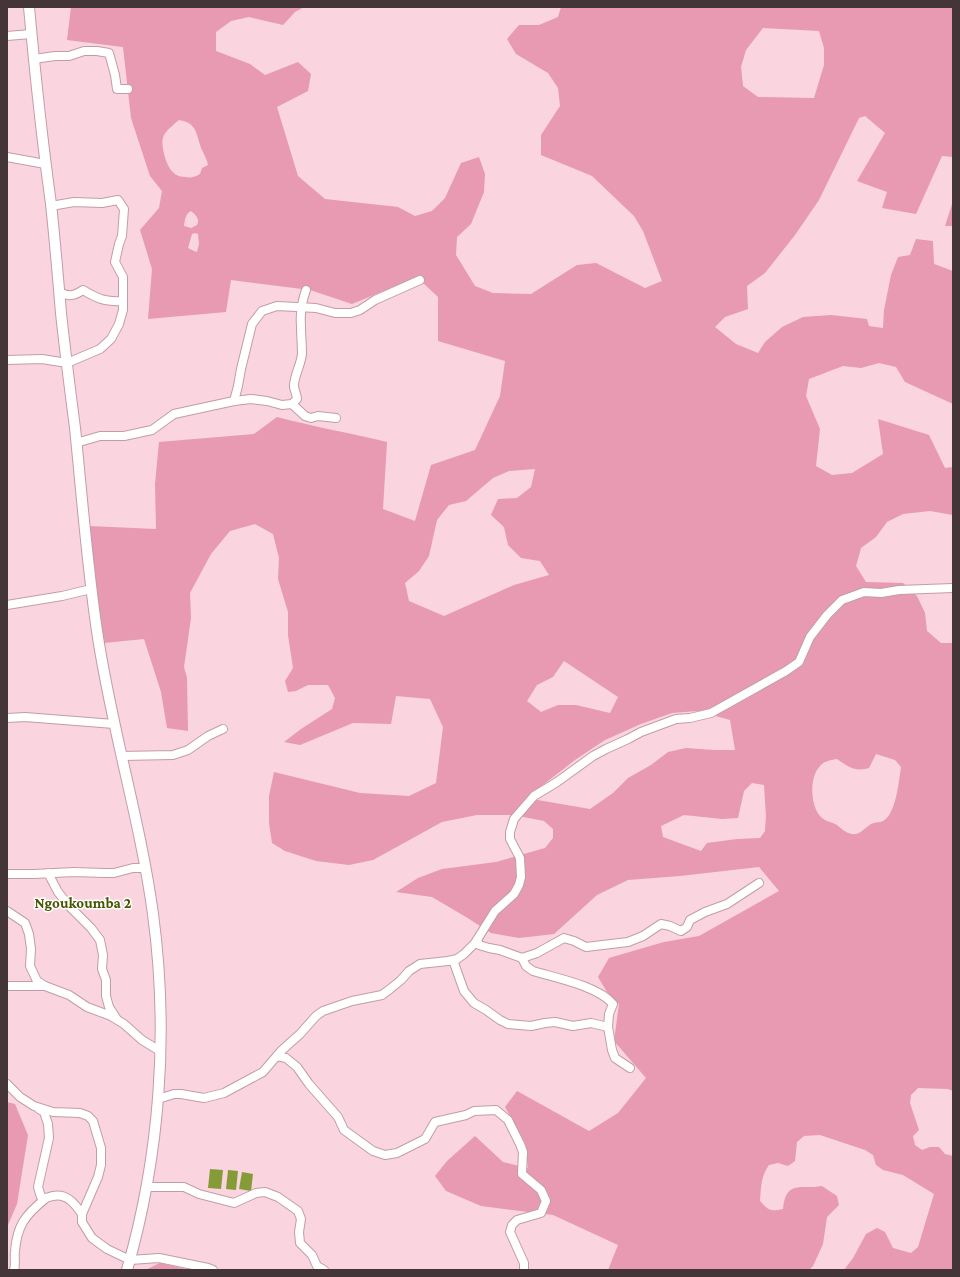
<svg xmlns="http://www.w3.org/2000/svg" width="960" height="1277" font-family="'Crimson Pro',serif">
<rect width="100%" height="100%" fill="#fad4de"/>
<!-- green -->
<g fill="#e79ab2" fill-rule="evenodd">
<path d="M71,7H304L295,12L283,25L249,17L231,21L216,32V51L250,64L265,75L298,62L311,74L308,91L277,107L298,176L325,199L398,207L415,216L432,211L445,198L461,163L479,157L485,174L484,192L471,224L457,237L456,255L475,286L493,293L531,294L577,265L596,263L645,288L662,281L643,231L634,216L592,176L541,155V135L560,106L558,88L548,73L516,54L507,39L519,25H539L558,17L561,7H953V157L942,156L916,214L882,208L887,192L857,181L885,133L865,116L859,118L819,200L795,235L765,273L747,286L748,309L725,317L715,327L736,344L758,353L765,342L782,327L803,317L831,315L867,319L869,326L883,328L884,310L891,275L898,257L910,255L916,239L933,241L934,264L953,271V404L905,382L896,367L879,363L861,368L843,366L809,379L806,396L820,429L816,466L832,475L852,473L883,454L878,419L929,435L945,468L953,467V515L930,511L903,514L887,522L876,537L861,548L856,566L866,582L903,583L917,596L925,613L927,631L941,643H953V1091L948,1089L918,1088L911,1095L910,1103L919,1130L913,1136L915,1145L922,1150L930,1147H939L945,1154L953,1156V1270H844L853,1258L866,1234L877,1228L885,1232L893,1248L911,1253L918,1247L934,1194L903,1175L883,1170L876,1165L873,1155L865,1150L820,1135L804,1136L797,1142L795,1161L788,1166L778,1163L769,1165C761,1176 761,1187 760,1201C768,1210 771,1212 783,1209C786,1179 802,1190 822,1186L837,1196L839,1205L827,1217L823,1244L813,1266L809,1270H608L618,1245L553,1215L481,1206L446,1191L435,1176L447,1161L475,1136L503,1162L528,1168L525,1143L505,1107L517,1091L589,1131L618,1113L646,1078L614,1041L619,1004L607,992L598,977L609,958L664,942L699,936L779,891L759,867L680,876L628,880L597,895L554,934L519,938L491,933L466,917L432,897L396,892L418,878L442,869L496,862L545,848L553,838V829L544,821L513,815H477L442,822L373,860L349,865L316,861L285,851L272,843L269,823V796L274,772L360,793L409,796L436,783L443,727L430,699L396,696L391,724L353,723L300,745L284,742L301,729L332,709L335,698L328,685H308L296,691L288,692L285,681L293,668L288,635V612L278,579L279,558L273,534L255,524L230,531L211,554L190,593L191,618L184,667L187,678L188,731L167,728L161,692L144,639L104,643L97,599L89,526L156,529L155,484L159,442L254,434L277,417C314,427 351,433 387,442L383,509L415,521L431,465L475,450L500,396L505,361L438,341V297L420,280H410L352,304L310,290L231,280L226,312L148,319L152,269L140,230L159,208L162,191L150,176L131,118L123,47L67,40ZM763,28L819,31L824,48V65L814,98L758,97L743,86L741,67L746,50ZM179,120C198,123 196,135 202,150C204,155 207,159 208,165L202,168L200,174C195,177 191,178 185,177C172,177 167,165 164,154C163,148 161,141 164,135C167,130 174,124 179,120ZM191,211C196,215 200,219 197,225L191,228L184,226C185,220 185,214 191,211ZM195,233L198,234L199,244L197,252L194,251L188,248L192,234ZM535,469L531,487L517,498L498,499L491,515L504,527L508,545L521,558L540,561L549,575L514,585L444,616L409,601L405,583L419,571L429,556L437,520L449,505L466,501L493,478L509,471ZM564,661L618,697L610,713L576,705H558L541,712L527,701L537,685L553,677ZM698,711L730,720L735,750H714L686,748L668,752L651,765L628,778L613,793L590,809L526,798L575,760L605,740L641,724L672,713ZM876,754L895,760L901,767C899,780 896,815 883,821C879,823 875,822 871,824C866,827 861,833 856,834C848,835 843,830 837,825C832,822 824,821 821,817C810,806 809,777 820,766C824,761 831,760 837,759C849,767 854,772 869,768ZM752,783L764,785L766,816L765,831L760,838L737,839L707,843L701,851L663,837L661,826L684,815L722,819L738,818L744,791Z"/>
<polygon points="953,201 953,226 945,226"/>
<polygon points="7,1102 15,1104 28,1135 17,1204 7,1227"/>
<polygon points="160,1263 190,1270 145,1270"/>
</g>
<!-- water -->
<g fill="#849b38">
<polygon points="210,1169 223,1170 221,1189 208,1188"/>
<polygon points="228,1170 238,1171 236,1190 226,1189"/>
<polygon points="242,1172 253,1174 251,1191 239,1189"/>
</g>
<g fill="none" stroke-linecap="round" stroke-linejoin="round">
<!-- minor casing -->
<g stroke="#c29da7" stroke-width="10">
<g id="minor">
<polyline points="7,36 31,34"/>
<polyline points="34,59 55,56 69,56 84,51 97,51 109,53 115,75 117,89 128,89"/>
<polyline points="7,157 45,164"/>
<path d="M59,292C69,297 74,296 83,290C98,299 105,302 123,301"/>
<polyline points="7,360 42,359 67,363 100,349 111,339 119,324 123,310 123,277 115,262 119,244 122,236 124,209 118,200 102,203 74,202 51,206"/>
<polyline points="234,401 238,386 241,369 252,324 262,311 277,306 316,308 335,313 351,313 360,310 375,300 420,280"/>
<polyline points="292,404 305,416 311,418 318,416 336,418"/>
<path d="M76,443L100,436H124L152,430L174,414L234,401L251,399L267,401L282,405L292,404L297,399C297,395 295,392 294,387C293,378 301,365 302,354C302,345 301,335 301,326C300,314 302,301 306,290"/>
<polyline points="7,605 62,596 91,589"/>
<polyline points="7,718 25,717 114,724"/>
<polyline points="121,756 173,755 188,750 208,736 223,729"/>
<polyline points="48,873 58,892 69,906 91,928 100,940 103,955 102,969 106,980 106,996 109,1007 116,1018"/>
<polyline points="7,874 34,874 74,872 104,873 114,873 133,868 145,868"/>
<polyline points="7,911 25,923 29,934 31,949 30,966 37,981 45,986 69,995 87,1007 111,1016 124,1024 142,1040 160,1051"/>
<polyline points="477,940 479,945 489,948 500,950 522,958 537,953 564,938 574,941 586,947 628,942 643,936 661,924 670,926 681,931 687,927 690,920 705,912 727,904 759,883"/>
<path d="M522,958L526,966L533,971C556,978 598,986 613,1004L609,1014L608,1027L612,1050L615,1058L630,1068"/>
<polyline points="453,960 464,991 474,1003 486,1010 500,1020 508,1024 531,1026 545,1023 555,1022 573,1026 591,1023 608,1027"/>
<polyline points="7,986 45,986"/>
<polyline points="277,1056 286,1058 297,1067 309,1084 338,1117 344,1130 373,1151 385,1155 397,1153 425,1139 435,1122 466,1115 474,1111 496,1110 508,1120 520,1144 523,1152 522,1174 541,1190 546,1201 541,1213 517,1220 512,1225 510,1232 524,1263 524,1270"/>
<polyline points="7,1084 20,1097 34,1106 53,1112 80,1113 88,1116 93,1121 101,1148 101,1165 98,1177 82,1214 82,1222 92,1238 107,1249 130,1260 159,1258 208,1268 213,1270"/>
<polyline points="158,1099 174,1094 181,1094 204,1098 224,1093 263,1072 281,1051 300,1034 316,1016 323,1011 352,1001 382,995 390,989 401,980 409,971 420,964 448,961 457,959 464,954 475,943 495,911 514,894 519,885 521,877 520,858 510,839 510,832 514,819 534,796 557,782 593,756 606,749 628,739 641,732 676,719 690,718 711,713 786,671 799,662 810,637 827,615 842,600 864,592 881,593 899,590 953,588"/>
<path d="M39,1109L44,1112L48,1124L49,1138L38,1187L41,1197C46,1199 48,1197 53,1196C67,1193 75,1204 82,1214"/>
<polyline points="146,1187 184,1187 199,1194 234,1203 256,1193 265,1192 278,1197 298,1211 301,1219 299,1232 300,1243 312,1255 317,1266 324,1270"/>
<path d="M14,1270C16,1264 14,1258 15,1251C17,1226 25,1215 45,1199"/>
</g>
</g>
<!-- major casing -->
<g stroke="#c29da7" stroke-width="12">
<path id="major" d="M29,7C35,73 42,139 51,204C55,241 58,277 61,313C65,351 70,389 75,428C82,496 87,564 97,631C111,727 140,819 153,914C169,1033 160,1155 127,1270"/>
</g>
<!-- minor -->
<use href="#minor" stroke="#fff" stroke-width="8"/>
<!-- major -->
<use href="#major" stroke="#fff" stroke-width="10"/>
</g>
<g text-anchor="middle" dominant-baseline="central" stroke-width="3" stroke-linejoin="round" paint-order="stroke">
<!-- quarter labels -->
<g font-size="15" font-weight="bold" fill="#465502" stroke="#fff">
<text x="83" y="903">Ngoukoumba 2</text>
</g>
</g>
<!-- border -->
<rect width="960" height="1277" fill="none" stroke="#443539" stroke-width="16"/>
</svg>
